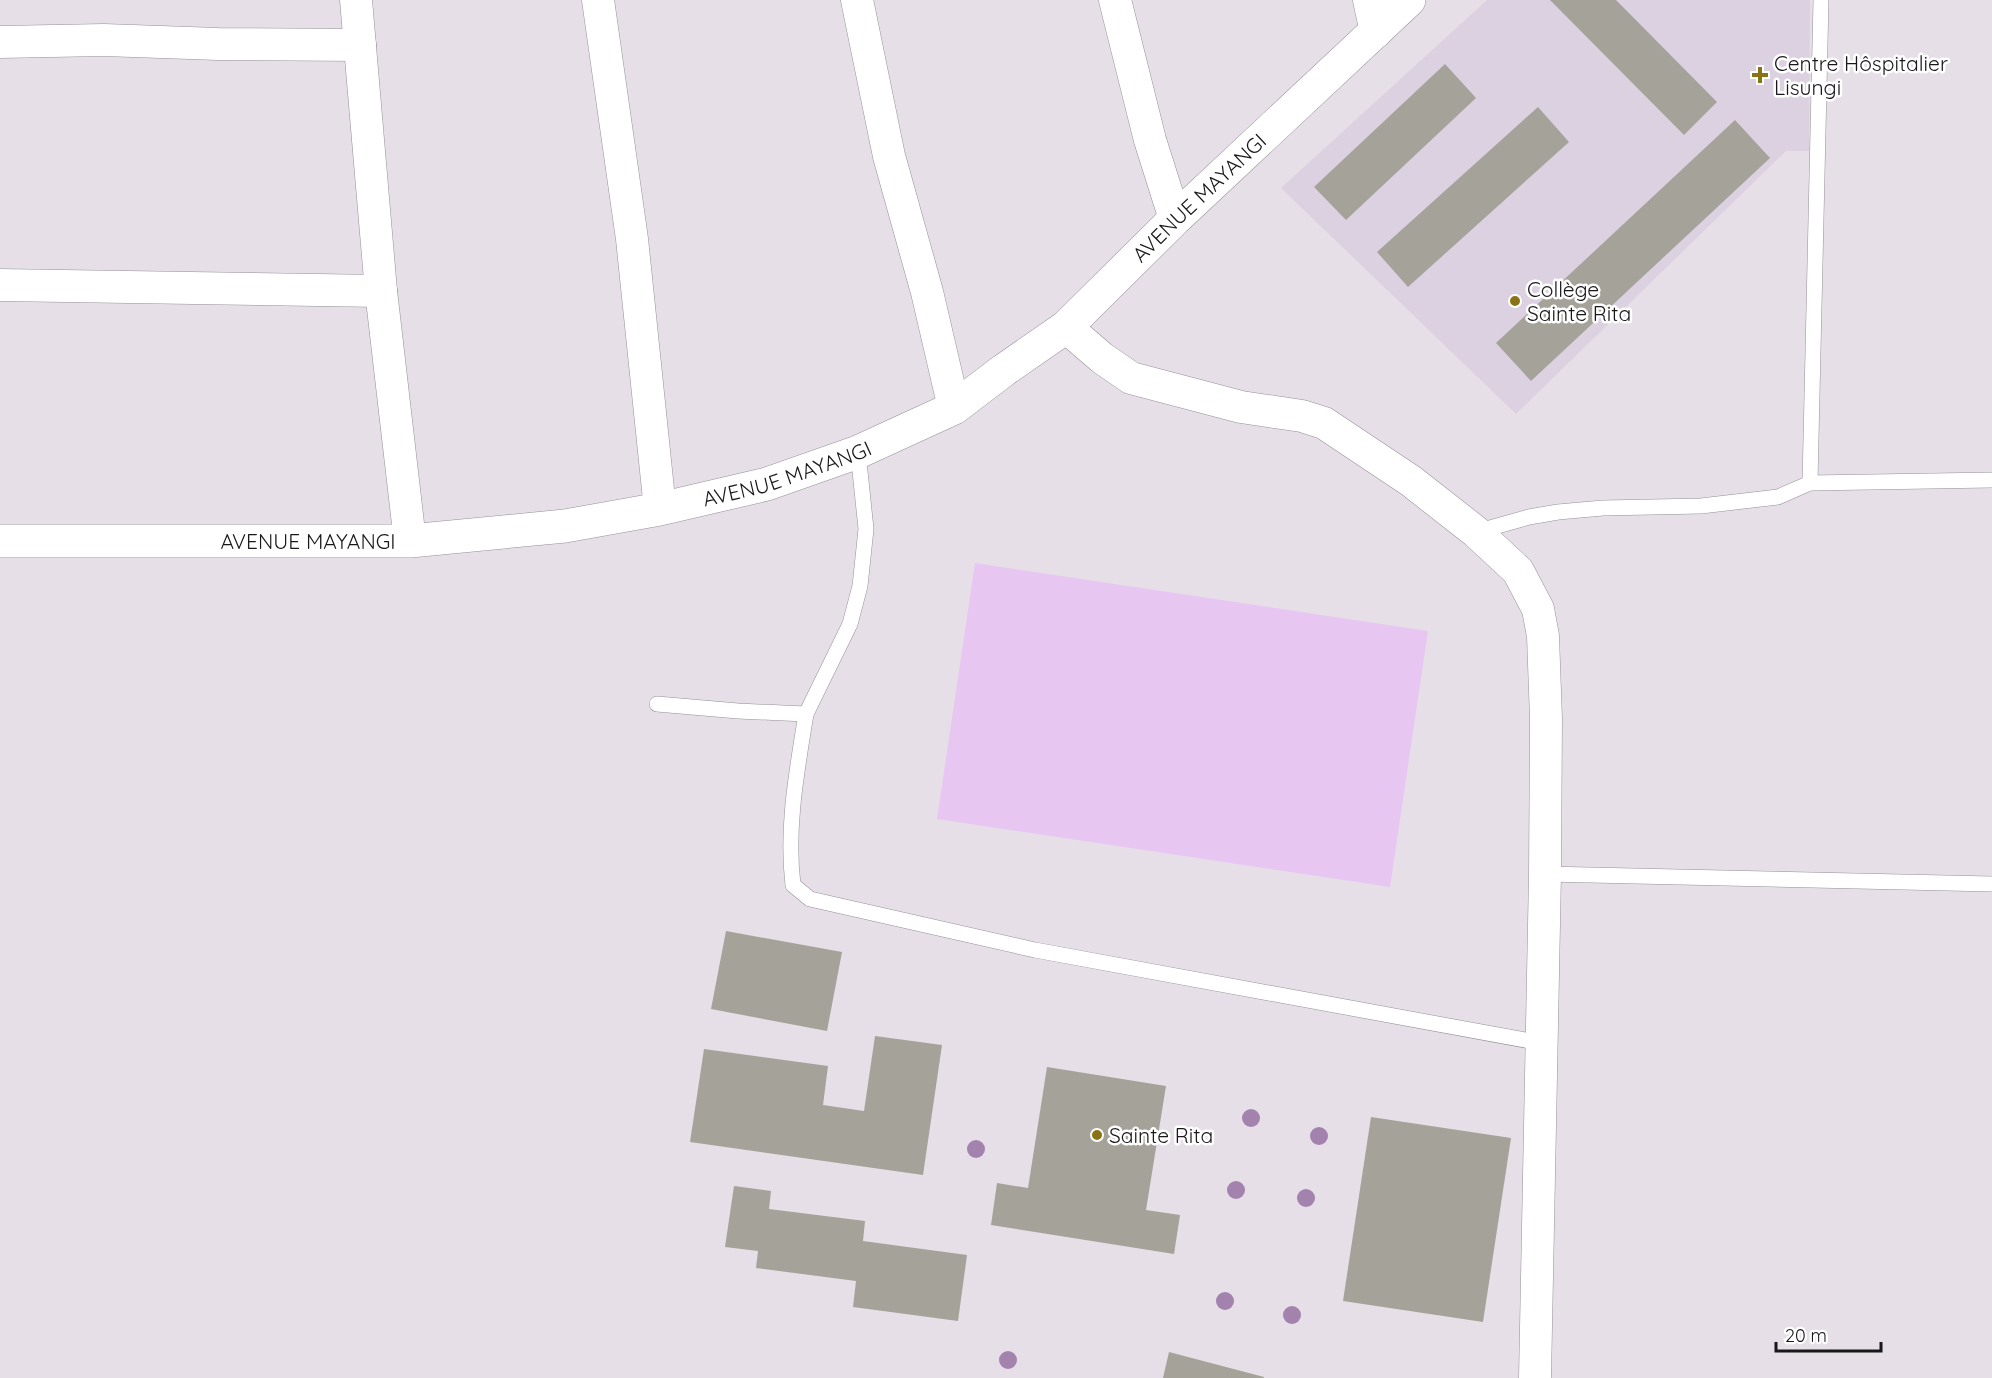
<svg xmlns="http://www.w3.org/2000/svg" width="1992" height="1378" font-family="Quicksand,sans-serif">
<rect width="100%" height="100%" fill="#e6dfe8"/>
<!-- built -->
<polygon fill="#dcd1e0" points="1487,0 1810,0 1809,151 1786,151 1516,414 1281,188"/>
<!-- green -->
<polygon fill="#e8c6f2" points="975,563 1428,631 1390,887 937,819"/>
<!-- building -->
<g fill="#a5a299">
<polygon points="1550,0 1616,0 1717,102 1684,135"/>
<polygon points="1445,64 1476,98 1346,220 1314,187"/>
<polygon points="1538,107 1569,142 1408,287 1377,252"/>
<polygon points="1735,120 1770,158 1531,381 1496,343"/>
<polygon points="726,931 842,952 827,1031 711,1009"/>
<polygon points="875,1036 942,1045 923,1175 690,1142 704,1049 828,1066 823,1105 864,1111"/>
<polygon points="1047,1067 1166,1086 1146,1210 1180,1215 1174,1254 991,1225 997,1183 1028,1188"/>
<polygon points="1371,1117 1511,1138 1483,1322 1343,1301"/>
<polygon points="734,1186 771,1191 769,1209 865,1221 863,1241 967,1255 958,1321 853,1307 856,1281 756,1268 758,1251 725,1247"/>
<polygon points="1169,1352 1264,1377 1264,1378 1163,1378"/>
</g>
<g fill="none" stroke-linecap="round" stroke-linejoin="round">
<!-- service casing -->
<g stroke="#969098" stroke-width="16">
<g id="service">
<polyline points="1810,483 1821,0"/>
<polyline points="1476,532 1529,517 1558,512 1603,508 1701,506 1778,497 1810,483 1992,480"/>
<polyline points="657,704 738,711 806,714 850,624 860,586 866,529 858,452"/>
<path d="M806,714C797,770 786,828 793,885L810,899L1035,950L1541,1043"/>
<polyline points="1545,874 1992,884"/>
</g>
</g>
<!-- minor casing -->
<g stroke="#969098" stroke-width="33">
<g id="minor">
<polyline points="356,0 381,291 410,541"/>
<polyline points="598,0 632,239 660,509"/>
<polyline points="857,0 889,156 927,292 954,408"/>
<polyline points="1115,0 1150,140 1175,219"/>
<polyline points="1369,0 1376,32"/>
<polyline points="0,42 104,40 218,44 360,45"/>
<polyline points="0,285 381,291"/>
<polyline points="1066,327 1102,358 1131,378 1241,407 1302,416 1324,423 1411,481 1476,532 1518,571 1538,609 1543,636 1546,719 1545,874 1535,1378"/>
</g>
</g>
<!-- tertiary casing -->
<g stroke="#969098" stroke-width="34">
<g id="tertiary">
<path id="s1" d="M0,541H410L565,526L660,509L767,484L858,452L954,408L1004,370L1066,327L1175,219L1409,0"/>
</g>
</g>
<!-- service -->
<use href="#service" stroke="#fff" stroke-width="15"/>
<!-- minor -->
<use href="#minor" stroke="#fff" stroke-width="32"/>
<!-- tertiary -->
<use href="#tertiary" stroke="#fff" stroke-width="33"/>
</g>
<!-- trees -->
<g fill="#a382ae">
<circle cx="1251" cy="1118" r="9"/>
<circle cx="1319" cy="1136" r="9"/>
<circle cx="976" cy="1149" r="9"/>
<circle cx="1236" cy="1190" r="9"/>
<circle cx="1306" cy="1198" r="9"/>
<circle cx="1225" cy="1301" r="9"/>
<circle cx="1292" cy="1315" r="9"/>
<circle cx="1008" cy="1360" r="9"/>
</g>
<!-- markers -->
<g fill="#8a7316" stroke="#fff" stroke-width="2">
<path d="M1757 66h6v6h6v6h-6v6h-6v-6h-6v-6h6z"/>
<circle cx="1515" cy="301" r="6"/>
<circle cx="1097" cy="1135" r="6"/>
</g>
<g text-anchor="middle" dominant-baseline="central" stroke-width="5" stroke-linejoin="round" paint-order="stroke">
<!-- poi labels -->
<g font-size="21" fill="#19171a" stroke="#fff" text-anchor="start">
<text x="1774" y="63">Centre Hôspitalier<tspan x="1774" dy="24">Lisungi</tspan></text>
<text x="1527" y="289">Collège<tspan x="1527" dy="24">Sainte Rita</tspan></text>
<text x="1109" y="1135">Sainte Rita</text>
</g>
<!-- street labels -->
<g font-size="21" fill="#19171a" stroke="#fff">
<text stroke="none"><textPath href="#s1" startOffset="1298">AVENUE MAYANGI</textPath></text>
<text stroke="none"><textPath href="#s1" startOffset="794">AVENUE MAYANGI</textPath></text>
<text stroke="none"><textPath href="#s1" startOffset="308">AVENUE MAYANGI</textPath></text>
</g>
</g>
<!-- scale -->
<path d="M1776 1342v9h105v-9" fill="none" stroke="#19171a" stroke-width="3"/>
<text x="1785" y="1342" font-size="18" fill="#19171a" stroke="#ffffff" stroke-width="4.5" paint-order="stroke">20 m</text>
</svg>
